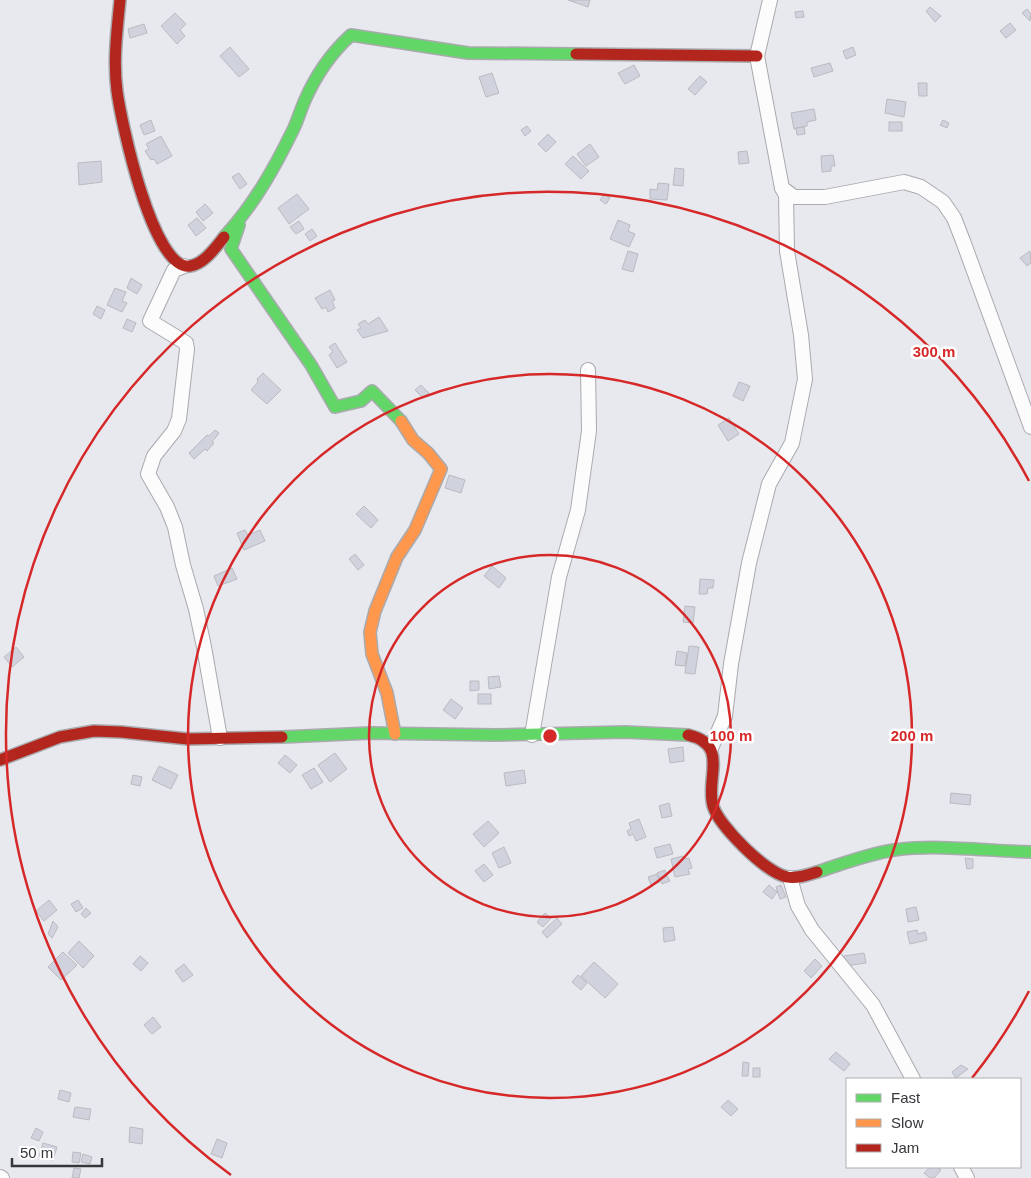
<svg xmlns="http://www.w3.org/2000/svg" width="1031" height="1178" font-family="Arial,sans-serif">
<rect width="100%" height="100%" fill="#e8e9ee"/>
<!-- building -->
<g fill="#d0d3de" stroke="#babbc0">
<polygon points="568,0 590,0 588,7"/>
<polygon points="930,7 941,16 935,22 926,11"/>
<polygon points="1027,9 1031,14 1030,21 1022,13"/>
<polygon points="803,11 804,17 796,18 795,12"/>
<polygon points="175,13 186,24 180,30 185,36 177,44 161,26"/>
<polygon points="1010,23 1016,30 1006,38 1000,31"/>
<polygon points="144,24 147,33 130,38 128,29"/>
<polygon points="230,47 249,69 239,77 220,56"/>
<polygon points="853,47 856,55 846,59 843,51"/>
<polygon points="830,63 833,71 814,77 811,68"/>
<polygon points="634,65 640,76 625,84 618,73"/>
<polygon points="492,73 499,93 486,97 479,77"/>
<polygon points="700,76 707,82 695,95 688,89"/>
<polygon points="918,83 927,83 927,96 919,96"/>
<polygon points="887,99 906,102 904,117 885,113"/>
<polygon points="814,109 816,120 807,122 807,126 794,129 791,113"/>
<polygon points="151,120 155,131 144,135 140,125"/>
<polygon points="943,120 949,123 947,128 940,125"/>
<rect x="889" y="122" width="13" height="9"/>
<polygon points="527,126 531,131 525,136 521,130"/>
<polygon points="804,127 805,134 797,135 796,128"/>
<polygon points="548,134 556,142 546,152 538,144"/>
<polygon points="161,136 172,156 157,164 154,159 151,160 145,151 149,149 146,144"/>
<polygon points="590,144 599,157 586,166 577,154"/>
<polygon points="747,151 749,163 739,164 738,152"/>
<polygon points="833,155 835,166 831,166 831,171 822,172 821,156"/>
<polygon points="573,156 589,171 581,179 565,164"/>
<polygon points="101,161 102,182 79,185 78,163"/>
<polygon points="675,168 684,169 683,186 673,185"/>
<polygon points="239,173 247,184 240,189 232,177"/>
<polygon points="658,183 669,184 667,200 650,199 650,189 657,190"/>
<polygon points="297,194 309,209 289,224 278,208"/>
<polygon points="604,194 610,198 606,204 600,200"/>
<polygon points="205,204 213,213 203,221 196,212"/>
<polygon points="197,218 206,228 196,236 188,225"/>
<polygon points="618,220 630,225 628,231 635,234 629,247 610,239"/>
<polygon points="299,221 304,229 296,234 290,227"/>
<polygon points="312,229 317,236 310,241 305,234"/>
<polygon points="628,251 638,254 633,272 622,269"/>
<polygon points="1030,251 1031,263 1027,266 1020,258"/>
<polygon points="131,278 142,285 137,294 127,288"/>
<polygon points="115,288 126,292 122,301 127,303 122,312 107,305"/>
<polygon points="330,290 335,300 332,301 335,308 328,312 326,307 322,309 315,298"/>
<polygon points="97,306 105,310 101,319 93,314"/>
<polygon points="379,317 388,331 363,338 357,330 361,328 358,324 365,320 368,324"/>
<polygon points="127,319 136,323 132,332 123,328"/>
<polygon points="335,343 347,362 337,368 329,355 333,352 329,347"/>
<polygon points="263,373 281,390 267,404 251,390 258,382 257,379"/>
<polygon points="739,382 750,386 743,401 733,396"/>
<polygon points="421,385 429,393 423,398 415,390"/>
<polygon points="729,418 739,434 728,441 718,425"/>
<polygon points="215,430 219,433 212,442 214,443 207,451 205,449 194,459 189,453 207,435 209,436"/>
<polygon points="449,475 465,480 461,493 445,488"/>
<polygon points="364,506 378,520 371,528 356,514"/>
<polygon points="245,530 248,535 260,530 265,541 244,550 237,533"/>
<polygon points="355,554 364,565 358,570 349,559"/>
<polygon points="492,566 506,578 499,588 484,576"/>
<polygon points="232,568 237,579 218,586 214,576"/>
<polygon points="700,579 714,580 713,588 708,588 707,594 699,594"/>
<polygon points="685,606 695,607 693,623 683,622"/>
<polygon points="689,646 699,647 695,674 685,673"/>
<polygon points="16,647 24,657 12,667 4,657"/>
<polygon points="677,651 687,653 685,666 675,665"/>
<polygon points="499,676 501,687 489,689 488,677"/>
<polygon points="470,681 479,681 479,690 470,691"/>
<rect x="478" y="694" width="13" height="10"/>
<polygon points="451,699 463,708 455,719 443,710"/>
<polygon points="683,747 684,761 670,763 668,749"/>
<polygon points="335,753 347,769 330,782 318,765"/>
<polygon points="285,755 297,765 290,773 278,763"/>
<polygon points="159,766 178,775 171,789 152,780"/>
<polygon points="314,768 323,782 311,789 302,775"/>
<polygon points="524,770 526,783 506,786 504,773"/>
<polygon points="133,775 142,777 140,786 131,784"/>
<polygon points="951,793 971,795 970,805 950,803"/>
<polygon points="669,803 672,816 662,818 659,806"/>
<polygon points="639,819 646,837 636,841 633,834 629,836 627,831 631,829 629,823"/>
<polygon points="488,821 499,833 484,847 473,834"/>
<polygon points="670,844 673,854 657,858 654,848"/>
<polygon points="504,847 511,863 499,868 492,853"/>
<polygon points="683,856 684,859 689,858 692,868 688,869 690,874 675,877 671,859"/>
<polygon points="965,858 973,859 973,868 967,869"/>
<polygon points="484,864 493,875 484,882 475,871"/>
<polygon points="665,870 667,876 659,878 657,873"/>
<polygon points="657,874 660,882 651,885 648,877"/>
<polygon points="667,876 670,881 662,884 660,879"/>
<polygon points="769,885 777,892 772,899 763,892"/>
<polygon points="781,885 786,897 780,899 776,887"/>
<polygon points="49,900 57,910 44,921 36,911"/>
<polygon points="78,900 83,908 76,912 71,904"/>
<polygon points="916,907 919,920 908,922 906,909"/>
<polygon points="86,908 91,913 85,918 81,914"/>
<polygon points="545,913 551,918 543,927 537,922"/>
<polygon points="557,918 562,924 547,938 542,932"/>
<polygon points="53,921 58,927 52,938 48,934"/>
<polygon points="673,927 675,940 664,942 663,928"/>
<polygon points="917,930 918,934 925,932 927,940 910,944 907,932"/>
<polygon points="79,941 94,956 83,968 68,953"/>
<polygon points="63,952 77,965 61,980 48,967"/>
<polygon points="864,953 866,963 845,966 844,956"/>
<polygon points="140,956 148,963 141,971 133,964"/>
<polygon points="815,959 822,966 811,978 804,971"/>
<polygon points="594,962 618,984 605,998 581,976"/>
<polygon points="184,964 193,975 183,982 175,971"/>
<polygon points="578,975 587,983 581,990 572,982"/>
<polygon points="153,1017 161,1027 152,1034 144,1025"/>
<polygon points="836,1052 850,1064 844,1071 829,1059"/>
<polygon points="743,1062 749,1063 748,1076 742,1076"/>
<polygon points="961,1065 968,1069 956,1078 952,1072"/>
<rect x="753" y="1068" width="7" height="9"/>
<polygon points="60,1090 71,1093 69,1102 58,1099"/>
<polygon points="728,1100 738,1109 731,1116 721,1107"/>
<polygon points="75,1107 91,1109 89,1120 73,1117"/>
<polygon points="130,1127 143,1129 142,1144 129,1142"/>
<polygon points="36,1128 43,1132 39,1141 31,1138"/>
<polygon points="217,1139 227,1143 222,1158 211,1154"/>
<polygon points="43,1143 57,1147 53,1160 39,1156"/>
<polygon points="73,1152 81,1153 79,1163 72,1162"/>
<polygon points="83,1154 92,1157 90,1164 81,1162"/>
<polygon points="930,1167 937,1167 941,1170 934,1178 930,1178 924,1173"/>
<polygon points="74,1168 81,1169 79,1178 72,1178"/>
</g>
<g fill="none" stroke-linecap="round" stroke-linejoin="round">
<!-- street casing -->
<g stroke="#a9aaae" stroke-width="16">
<g id="street">
<polyline points="770,0 757,56 782,188 794,197 825,197 904,182 921,187 943,202 954,218 963,241 1031,427"/>
<polyline points="184,266 174,270 150,321 186,343 187,349 179,419 174,431 154,456 148,474 167,507 175,527 183,565 196,609 204,647 220,738"/>
<polyline points="532,735 559,577 578,510 589,431 588,370"/>
<polyline points="711,748 725,716 731,664 749,563 769,484 792,443 805,379 801,335 787,251 786,195 782,188"/>
<polyline points="790,878 798,906 812,930 873,1005 913,1079"/>
<polyline points="961,1167 967,1178"/>
<polyline points="0,1177 2,1178"/>
</g>
</g>
<!-- fast casing -->
<g stroke="#a9aaae" stroke-width="14">
<g id="fast">
<polyline points="239,225 231,249 311,365 335,407 361,401 372,391 401,421"/>
<path d="M224,237C254,205 275,167 294,128C298,119 301,109 305,100C316,75 331,53 351,35L468,53L576,54"/>
<polyline points="282,737 371,733 495,735 625,732 688,735"/>
<path d="M817,872C842,864 867,854 894,850C939,844 986,851 1031,852"/>
</g>
</g>
<!-- slow casing -->
<g stroke="#a9aaae" stroke-width="14">
<polyline id="slow" points="395,734 387,693 372,654 370,632 375,611 397,557 415,530 441,469 428,453 413,440 401,421"/>
</g>
<!-- jam casing -->
<g stroke="#a9aaae" stroke-width="14">
<g id="jam">
<path d="M120,0C117,30 113,61 117,91C121,121 153,272 190,266C204,264 216,247 224,237"/>
<polyline points="576,54 757,56"/>
<path d="M688,735C730,744 705,779 713,806C719,826 766,873 787,877C796,879 808,875 817,872"/>
<polyline points="0,760 60,737 94,731 121,732 188,739 282,737"/>
</g>
</g>
<!-- street -->
<use href="#street" stroke="#fcfcfc" stroke-width="14"/>
<!-- fast -->
<use href="#fast" stroke="#63d668" stroke-width="11"/>
<!-- slow -->
<use href="#slow" stroke="#ff974d" stroke-width="11"/>
<!-- jam -->
<use href="#jam" stroke="#b3261e" stroke-width="11"/>
</g>
<!-- distance rings -->
<g fill="none" stroke="#d62828" stroke-width="2.5">
<circle cx="550" cy="736" r="181"/>
<circle cx="550" cy="736" r="362"/>
<path d="M1029 991A543 543 0 0 1 972 1078M231 1175A543 543 0 1 1 1029 481"/>
</g>
<circle cx="550" cy="736" r="8" fill="#d62828" stroke="#fff" stroke-width="2.5"/>
<g font-size="15" text-anchor="middle" font-weight="bold" fill="#d62828" stroke="#fff" stroke-width="5" stroke-linejoin="round" paint-order="stroke">
<text x="934" y="357">300 m</text>
<text x="731" y="741">100 m</text>
<text x="912" y="741">200 m</text>
</g>
<!-- legend -->
<rect x="846" y="1078" width="175" height="90" fill="#ffffff" stroke="#afafb1"/>
<rect x="856" y="1094" width="25" height="8" fill="#63d668" stroke="#afafb1"/>
<text x="891" y="1103" font-size="15" fill="#36373b">Fast</text>
<rect x="856" y="1119" width="25" height="8" fill="#ff974d" stroke="#afafb1"/>
<text x="891" y="1128" font-size="15" fill="#36373b">Slow</text>
<rect x="856" y="1144" width="25" height="8" fill="#b3261e" stroke="#afafb1"/>
<text x="891" y="1153" font-size="15" fill="#36373b">Jam</text>
<!-- scale -->
<path d="M12 1158v8h90v-8" fill="none" stroke="#36373b" stroke-width="2.5"/>
<text x="20" y="1158" font-size="15" fill="#36373b" stroke="#ffffff" stroke-width="4" paint-order="stroke">50 m</text>
</svg>
